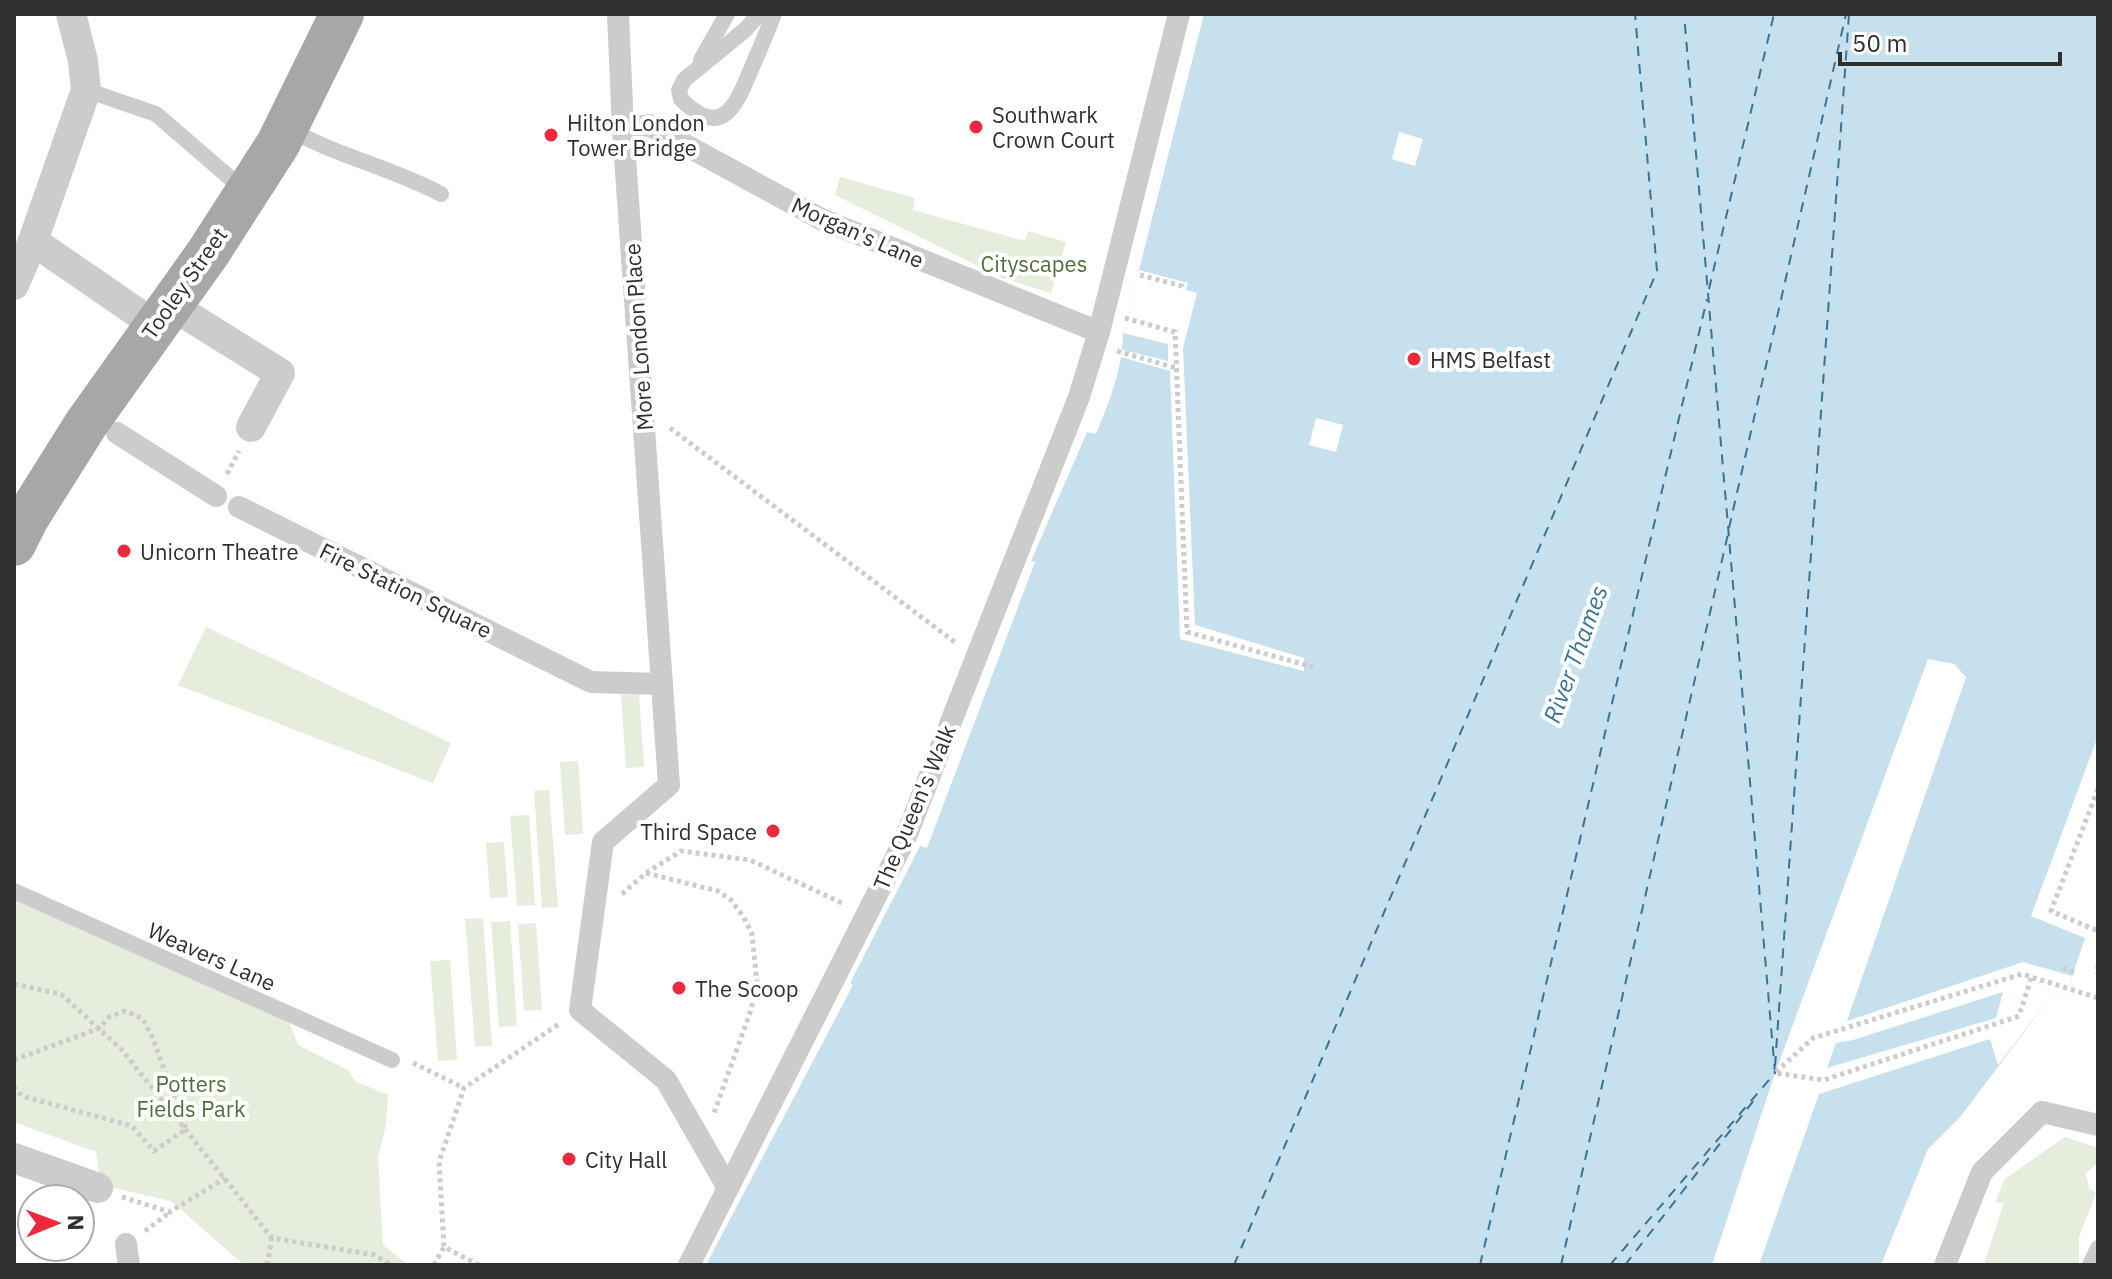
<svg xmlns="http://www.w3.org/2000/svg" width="2112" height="1279" font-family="'IBM Plex Sans',sans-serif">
<rect width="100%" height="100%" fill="#fff"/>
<!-- green -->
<g fill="#e6eddc">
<polygon points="840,177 915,198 913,210 1025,241 1028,231 1066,242 1051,293 1004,279 835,195"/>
<polygon points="206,627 451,743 433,783 178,685"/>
<polygon points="639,694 644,767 626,768 621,695"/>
<polygon points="578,761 583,834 565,835 560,762"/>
<polygon points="549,790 558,907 542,908 534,791"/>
<polygon points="529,815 535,905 517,906 510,816"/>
<polygon points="504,842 508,897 490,898 486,843"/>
<polygon points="14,898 289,1022 298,1045 348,1070 355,1081 388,1095 386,1124 378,1158 383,1245 409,1265 244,1265 171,1201 101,1185 96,1152 14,1122"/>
<polygon points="483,918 492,1046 475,1047 465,919"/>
<polygon points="510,921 517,1026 499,1027 491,922"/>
<polygon points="536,923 542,1010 524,1011 518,924"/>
<polygon points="450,960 457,1060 438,1061 430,961"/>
<polygon points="2065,1137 2098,1148 2098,1163 2086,1173 2089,1188 2096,1193 2079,1237 2079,1265 1984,1265 2004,1202 1995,1203 2005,1179"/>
</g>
<!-- water -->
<path fill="#c7e0ee" d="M1204,14H2098V736L2031,916L2085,938L2066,995L2055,991L1961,1116L1928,1149L1881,1265H706L853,985L850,983L920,846L927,848L1035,562L1031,561L1087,432L1096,434C1109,402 1123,368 1123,333Z"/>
<!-- pier -->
<g fill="#fff" fill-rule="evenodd">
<polygon points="1399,132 1423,139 1415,166 1392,159"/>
<polygon points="1139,270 1188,283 1186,290 1197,293 1183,348 1195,625 1304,658 1304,671 1180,639 1170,371 1121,357 1123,350 1168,361 1168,344 1123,333"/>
<polygon points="1316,418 1343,425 1336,452 1309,445"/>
<path d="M1928,659L1954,664L1966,677L1847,1021L2023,962L2072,976L2066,995L2055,991L1998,1065L1990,1039L1819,1094L1759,1265H1712L1775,1073ZM2003,992L1996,1018L1827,1068L1836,1043L1853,1040Z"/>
</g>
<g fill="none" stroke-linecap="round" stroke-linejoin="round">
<!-- ferry -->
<g stroke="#387496" stroke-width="2" stroke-dasharray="10 8" stroke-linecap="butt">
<polyline points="1709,289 1774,14"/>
<polyline points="1729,528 1846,14"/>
<polyline points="1775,1066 1849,14"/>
<polyline points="1234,1265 1657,271 1635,14"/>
<polyline points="1480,1265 1707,299"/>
<polyline points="1561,1265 1728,534"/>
<polyline points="1610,1265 1775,1073 1684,14"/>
<polyline points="1625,1265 1758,1095"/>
</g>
<!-- path -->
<g stroke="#ccc" stroke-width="5" stroke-dasharray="4 4" stroke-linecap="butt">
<polyline points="1140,275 1182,286 1182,289"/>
<polyline points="1125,318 1175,332 1187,632 1313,667"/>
<polyline points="1117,351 1176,368"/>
<polyline points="670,428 956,643"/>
<polyline points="227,474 239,451"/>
<polyline points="2098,789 2051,911 2098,931"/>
<polyline points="646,873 718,891 731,900 743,916 752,934 757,983 751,1010 714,1113"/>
<polyline points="622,894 646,873 681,851 750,860 844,904"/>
<polyline points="2098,965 2098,974"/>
<polyline points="2063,968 2074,972"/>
<polyline points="2031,978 2019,1016 1824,1080 1775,1073 1813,1038 2022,974 2098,998"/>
<polyline points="14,984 61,994 122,1050 272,1238 374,1255 391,1265"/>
<polyline points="14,1060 100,1028 109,1017 125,1011 143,1019 153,1039 186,1129 154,1151 132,1126 22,1096 14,1087"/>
<polyline points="413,1063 464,1088"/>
<polyline points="122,1197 170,1212 225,1178"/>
<polyline points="145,1231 169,1213"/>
<polyline points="267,1265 272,1238"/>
<polyline points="434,1265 444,1247"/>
<polyline points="479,1265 444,1247 439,1162 464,1088 559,1024"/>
</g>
<!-- service -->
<g stroke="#ccc" stroke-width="16">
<path d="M759,14L745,30L684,80L679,90L681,99C723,142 737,103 752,67C760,49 767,32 774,14"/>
<polyline points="701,60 727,14"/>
<polyline points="86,90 156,114 244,190"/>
<path d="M289,129C337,156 392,168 441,194"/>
<polyline points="14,891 392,1060"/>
<polyline points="2090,1265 2098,1248"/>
</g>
<!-- pedestrian -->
<g stroke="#ccc" stroke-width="22">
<polyline points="618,14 623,129 669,785 603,842 580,1010 666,1080 728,1188"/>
<polyline points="623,129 649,125 821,219 1099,332"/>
<polyline points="117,433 216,496"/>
<polyline points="239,507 591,682 661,684"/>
<polyline points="126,1244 129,1265"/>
<polyline points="689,1265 905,839 976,658 1079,397 1099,332 1179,14"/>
<polyline points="1945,1265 1982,1172 2042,1112 2098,1125"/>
</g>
<!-- minor -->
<g stroke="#ccc" stroke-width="30">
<polyline points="33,241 155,325"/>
<polyline points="14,285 33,241 86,90 83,61 71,14"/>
<polyline points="169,304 280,373 251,427"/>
<polyline points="14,1158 98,1188"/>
</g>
<!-- primary -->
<polyline stroke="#a7a7a7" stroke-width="44" points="14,544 27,518 86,424 208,253 278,144 342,14"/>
</g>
<!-- markers -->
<g fill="#ee293d" stroke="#fff" stroke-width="3">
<circle cx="976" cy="127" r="8"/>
<circle cx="551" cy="135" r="8"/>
<circle cx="1414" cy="359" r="8"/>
<circle cx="124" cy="551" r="8"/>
<circle cx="773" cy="831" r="8"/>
<circle cx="679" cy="988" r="8"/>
<circle cx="569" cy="1159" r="8"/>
</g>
<g text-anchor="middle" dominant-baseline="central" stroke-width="8" stroke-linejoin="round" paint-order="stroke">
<!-- poi labels -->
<g font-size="22" fill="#2f2f2f" stroke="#fff" text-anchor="start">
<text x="992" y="114">Southwark<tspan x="992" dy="25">Crown Court</tspan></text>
<text x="567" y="122">Hilton London<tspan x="567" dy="25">Tower Bridge</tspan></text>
<text x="1430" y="359">HMS Belfast</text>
<text x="140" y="551">Unicorn Theatre</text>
<text x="757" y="831" text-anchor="end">Third Space</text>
<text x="695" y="988">The Scoop</text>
<text x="585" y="1159">City Hall</text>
</g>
<!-- street labels -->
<g font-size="22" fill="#2f2f2f" stroke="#fff">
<text transform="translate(858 232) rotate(24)">Morgan's Lane</text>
<text transform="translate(184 283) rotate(-55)">Tooley Street</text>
<text transform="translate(638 337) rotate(-94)">More London Place</text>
<text transform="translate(406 590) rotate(26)">Fire Station Square</text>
<text transform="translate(914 807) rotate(-67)">The Queen's Walk</text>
<text transform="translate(212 956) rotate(24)">Weavers Lane</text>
</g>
<!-- park labels -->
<g font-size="22" fill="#536d3a" stroke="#fff">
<text x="1034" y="263">Cityscapes</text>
<text x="191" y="1083">Potters<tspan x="191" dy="25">Fields Park</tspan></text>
</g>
<!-- water labels -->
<g font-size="24" font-style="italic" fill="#387496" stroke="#fff">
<text transform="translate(1575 654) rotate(-70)">River Thames</text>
</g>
</g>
<!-- border -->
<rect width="2112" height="1279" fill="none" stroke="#2f2f2f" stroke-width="32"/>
<!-- north arrow -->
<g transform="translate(56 1223) rotate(89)"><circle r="38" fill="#ffffff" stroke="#acacac" stroke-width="2"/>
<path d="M0-6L14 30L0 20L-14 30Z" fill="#ee293d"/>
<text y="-12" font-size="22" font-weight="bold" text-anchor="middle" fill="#2f2f2f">N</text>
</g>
<!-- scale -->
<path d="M1840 52v12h220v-12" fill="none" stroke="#2f2f2f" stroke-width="4"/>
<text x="1852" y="52" font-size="24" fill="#2f2f2f" stroke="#ffffff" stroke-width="6" paint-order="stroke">50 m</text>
</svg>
